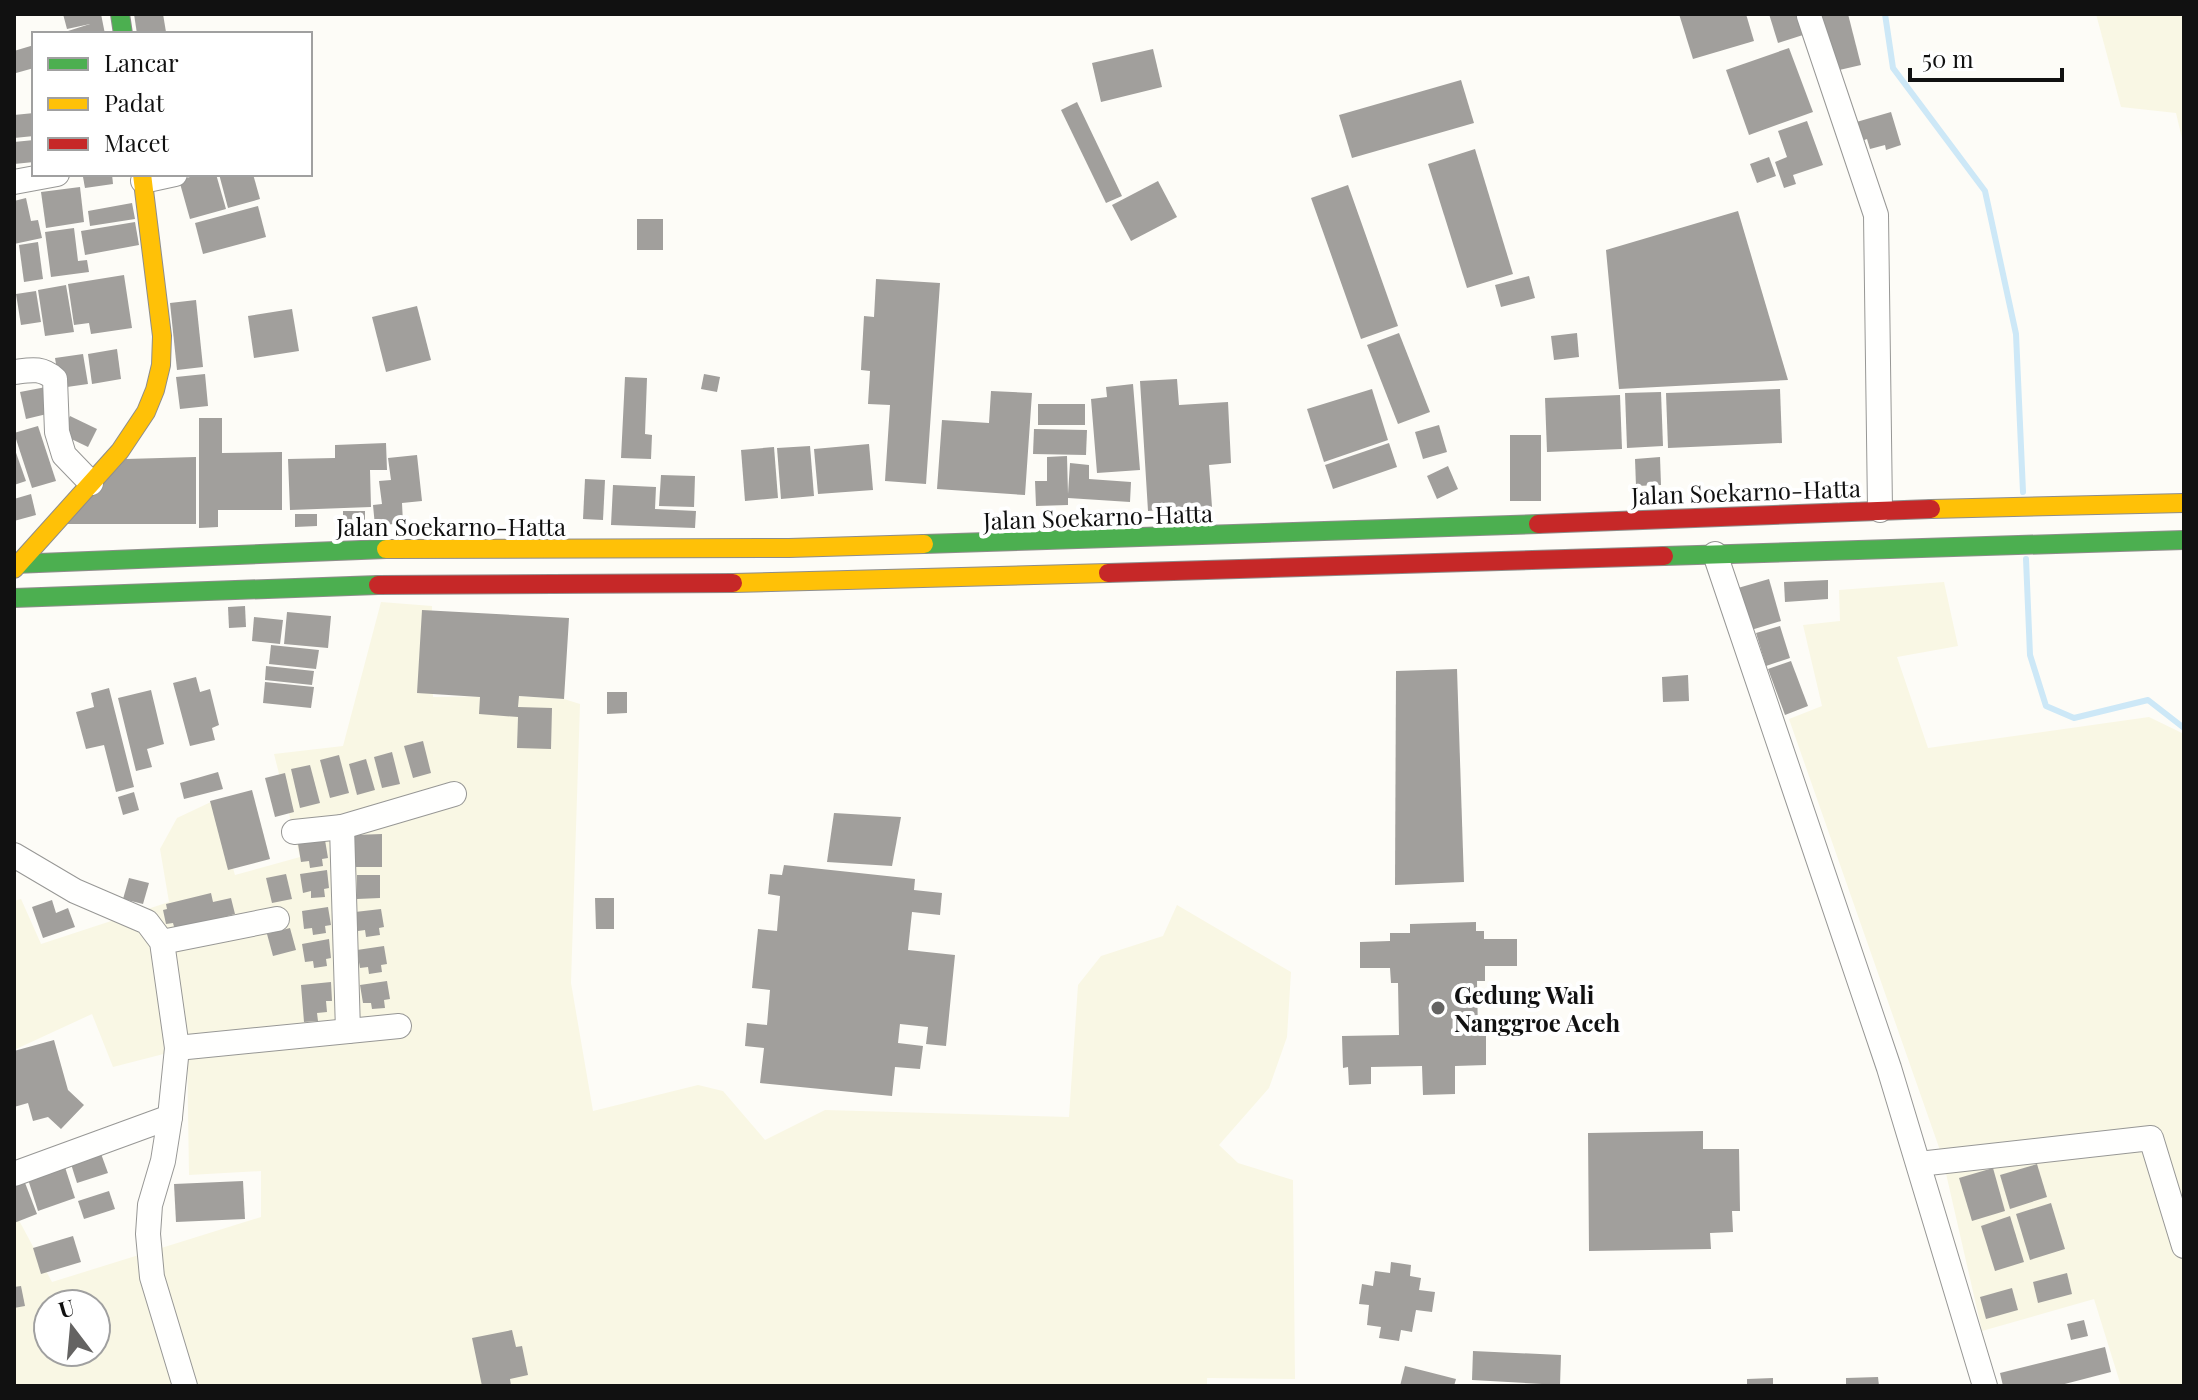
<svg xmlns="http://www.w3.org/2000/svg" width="2198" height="1400" font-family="'Playfair Display',serif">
<rect width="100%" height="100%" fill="#fdfcf7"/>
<!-- farmland -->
<g fill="#f9f7e4" fill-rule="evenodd">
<polygon points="2096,14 2184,14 2184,147 2176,113 2121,107"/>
<polygon points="1944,582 1958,646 1897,657 1928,748 2149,717 2184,734 2184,1386 2121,1386 2094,1299 1982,1331 1942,1156 1789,719 1822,706 1803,625 1840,621 1839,590"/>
<path d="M381,602L432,606L433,697L519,696L564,699L580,704L571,983L593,1111L698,1085L723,1091L765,1140L825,1110L1069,1117L1078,985L1101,956L1163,936L1177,905L1291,972L1287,1037L1269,1088L1219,1145L1238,1163L1293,1180L1295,1379L1207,1378V1386H14V1211L52,1282L261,1217V1171L189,1175L187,1048L113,1067L92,1014L14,1050V901L21,899L41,944L169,902L160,849L177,818L213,801L235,875L300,857L274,754L343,746ZM48,1304H96V1352H48Z"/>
</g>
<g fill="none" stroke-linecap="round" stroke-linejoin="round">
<!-- stream -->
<g stroke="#cde8f7" stroke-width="6">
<polyline points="1885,14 1893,68 1985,191 2016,334 2023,492"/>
<polyline points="2026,559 2030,655 2046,706 2074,718 2148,700 2184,728"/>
</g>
</g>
<!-- building -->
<g fill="#a19f9c">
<polygon points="63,14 101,14 105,34 69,34 68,31 90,24 67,29"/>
<polygon points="134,14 163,14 166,32 137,34"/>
<polygon points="1679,14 1746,14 1754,41 1693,59"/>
<polygon points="1769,14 1797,14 1803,35 1778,43"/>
<polygon points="1848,14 1861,65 1835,71 1821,15"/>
<polygon points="34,45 34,68 16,73 14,51"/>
<polygon points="1789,48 1813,112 1749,135 1726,70"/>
<polygon points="1153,49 1162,87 1101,102 1092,63"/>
<polygon points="1461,80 1474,123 1352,158 1339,115"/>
<polygon points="1077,102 1122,196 1106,203 1061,110"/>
<polygon points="1891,112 1901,145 1886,150 1885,145 1870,149 1867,139 1859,142 1853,123"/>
<polygon points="34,113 34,136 14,138 14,115"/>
<polygon points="1807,121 1823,165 1793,175 1796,184 1784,188 1775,162 1787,157 1778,131"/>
<polygon points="34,140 34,162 14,164 14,142"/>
<polygon points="1475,149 1513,274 1467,288 1428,164"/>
<polygon points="1769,157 1776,176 1757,183 1750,164"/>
<polygon points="112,174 113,184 85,188 83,177"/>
<polygon points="201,174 216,174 226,209 190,219 179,180"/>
<polygon points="219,174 253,174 260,199 228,208"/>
<polygon points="1158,181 1177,217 1131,241 1112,205"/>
<polygon points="1348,185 1398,326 1361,339 1311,198"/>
<polygon points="80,187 84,222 46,228 41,192"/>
<polygon points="26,198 31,221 38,220 42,238 14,244 14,201"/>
<polygon points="132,203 135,219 90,226 88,211"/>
<polygon points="258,206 266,237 203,254 195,223"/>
<polygon points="1738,211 1788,380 1619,389 1606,250"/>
<rect x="637" y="219" width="26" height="31"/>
<polygon points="135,222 139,245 85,255 81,231"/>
<polygon points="74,228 78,261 87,260 89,272 51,277 45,232"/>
<polygon points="38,242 43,279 24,282 19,245"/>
<polygon points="124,275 132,328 91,334 89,323 74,325 68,284"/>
<polygon points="1529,276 1535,298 1501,307 1495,285"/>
<polygon points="876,279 940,283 926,484 885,481 890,405 868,404 870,371 861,370 864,316 874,317"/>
<polygon points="66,285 74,332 45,336 38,290"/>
<polygon points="36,291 41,322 21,325 16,294"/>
<polygon points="196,300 203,367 177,370 170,303"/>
<polygon points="417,306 431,360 386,372 372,317"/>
<polygon points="292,309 299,351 254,358 248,316"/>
<polygon points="1399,333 1430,412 1398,424 1367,345"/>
<polygon points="1577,333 1579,357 1554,360 1551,336"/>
<polygon points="117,349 121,379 92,384 88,354"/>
<polygon points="83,354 88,384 60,388 55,358"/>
<polygon points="205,374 208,406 180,409 176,377"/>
<polygon points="704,374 720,377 717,392 701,389"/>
<polygon points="625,377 647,378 645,434 652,435 651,459 621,458"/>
<polygon points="1177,379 1179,405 1228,402 1231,463 1209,465 1212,507 1148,511 1140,381"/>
<polygon points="1133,384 1140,470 1097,473 1091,399 1107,397 1106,387"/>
<polygon points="46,387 51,413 26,419 20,392"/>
<polygon points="1372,389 1388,440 1324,462 1307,409"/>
<polygon points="1780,389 1782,443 1668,448 1666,393"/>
<polygon points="991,391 1032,393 1025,495 937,489 942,420 989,423"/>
<polygon points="1661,392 1663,446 1627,448 1625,393"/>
<polygon points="1620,395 1622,449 1547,452 1545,398"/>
<rect x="1038" y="404" width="47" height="21"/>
<polygon points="70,416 97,429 88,447 61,434"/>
<polygon points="199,418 222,418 222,453 282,452 282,510 218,510 218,527 199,528"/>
<polygon points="1439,425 1447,452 1423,459 1415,432"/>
<polygon points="38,426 56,481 32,488 14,433"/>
<polygon points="1034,429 1087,430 1086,455 1033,454"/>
<rect x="1510" y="435" width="31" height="66"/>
<polygon points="386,443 387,470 370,470 371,507 290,510 288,459 335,458 335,445"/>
<polygon points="1389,443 1397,467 1333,489 1325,465"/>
<polygon points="869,444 873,490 818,494 814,449"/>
<polygon points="810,446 814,496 781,499 777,448"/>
<polygon points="14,447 26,481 14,485"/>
<polygon points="774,447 778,498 745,501 741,450"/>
<polygon points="417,455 422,501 402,503 403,523 375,526 373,505 382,504 379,481 391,480 388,458"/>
<polygon points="1067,456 1068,494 1070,463 1089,465 1089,479 1131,482 1130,502 1068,498 1068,505 1036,506 1035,481 1047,481 1047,457"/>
<polygon points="196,457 196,524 65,524 126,459"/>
<polygon points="1660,457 1661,485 1636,486 1635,459"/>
<polygon points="1448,466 1458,489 1437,499 1427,476"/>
<polygon points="661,475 695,476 694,507 659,506"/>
<polygon points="585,479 605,480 603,520 583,519"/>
<polygon points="613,485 656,487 655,509 696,511 695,528 611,525"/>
<polygon points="31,494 36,515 14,521 14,499"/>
<rect x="343" y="511" width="22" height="12"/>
<polygon points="295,514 317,514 317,526 295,527"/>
<polygon points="1769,579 1781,621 1751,630 1738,588"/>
<polygon points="1828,580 1828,599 1785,602 1784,582"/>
<polygon points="245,606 246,627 229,628 228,607"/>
<polygon points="422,610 569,618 564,699 519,696 518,707 552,708 551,749 517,748 518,717 479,714 480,697 417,693"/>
<polygon points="287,612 331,616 328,648 284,644"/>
<polygon points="254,617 283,620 280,644 252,641"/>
<polygon points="1780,626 1790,658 1766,666 1756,633"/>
<polygon points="271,645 319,650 316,669 269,664"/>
<polygon points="1791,661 1808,706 1785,715 1768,669"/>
<polygon points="266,666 314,671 312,685 265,680"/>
<polygon points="1457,669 1464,882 1395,885 1396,671"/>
<polygon points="1688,675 1689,701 1663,702 1662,677"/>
<polygon points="196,677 200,692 210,689 219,725 212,728 215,740 190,746 173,683"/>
<polygon points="265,682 314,687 311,708 263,703"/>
<polygon points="109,688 134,787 116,792 104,745 86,749 76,712 94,707 91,693"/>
<polygon points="151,690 164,744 147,749 152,767 136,771 118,698"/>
<polygon points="607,692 627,692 627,713 607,714"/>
<polygon points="423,741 431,773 413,778 404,746"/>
<polygon points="392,752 400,784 382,788 374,757"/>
<polygon points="339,755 349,793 330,798 320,760"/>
<polygon points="366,759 375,790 357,795 349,764"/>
<polygon points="310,765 320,803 300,808 291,769"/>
<polygon points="218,772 223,789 184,799 180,783"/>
<polygon points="285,773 294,812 275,817 265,778"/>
<polygon points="252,790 270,859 228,870 210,801"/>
<polygon points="134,792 139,810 123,815 118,797"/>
<polygon points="834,813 901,817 892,866 827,862"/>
<polygon points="382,834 382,867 355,867 355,835"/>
<polygon points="325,840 328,858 322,859 323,866 310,868 309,861 301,862 298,844"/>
<polygon points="784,865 915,879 914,890 942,893 940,915 912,912 908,950 955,955 946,1046 926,1044 928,1027 900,1024 898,1043 923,1046 920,1069 895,1067 892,1096 760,1083 764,1048 745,1046 747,1023 767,1025 770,990 752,988 758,929 777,931 780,896 768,894 770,874 782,875"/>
<polygon points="327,870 329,888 324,889 325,897 311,898 311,891 303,893 300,874"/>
<polygon points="286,874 292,899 272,903 266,878"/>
<polygon points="357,875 380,875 380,898 357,899"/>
<polygon points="129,878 149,883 143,904 123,899"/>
<polygon points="211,893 213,902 231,898 235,914 175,930 173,923 166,924 163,910 167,909 166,904"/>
<polygon points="595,898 614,898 614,929 596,929"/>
<polygon points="52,900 56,913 68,908 75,927 43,938 32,907"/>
<polygon points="328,907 331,925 325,926 326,933 313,935 312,928 304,929 302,911"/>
<polygon points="381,909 384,927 379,928 380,935 366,937 365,930 358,931 355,912"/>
<polygon points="1476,922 1476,931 1484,931 1484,939 1517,939 1517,966 1485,966 1485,981 1477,981 1478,1033 1486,1033 1486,1065 1455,1066 1455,1094 1423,1095 1422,1066 1371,1067 1371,1084 1349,1085 1348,1067 1343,1068 1342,1036 1399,1035 1398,983 1391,983 1390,968 1360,968 1360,942 1390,941 1390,933 1410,933 1410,924"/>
<polygon points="290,928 296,950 273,956 267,934"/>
<polygon points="329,939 331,958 326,959 327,966 314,968 313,961 305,962 302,944"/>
<polygon points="384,946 387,964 381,965 382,972 369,974 368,967 360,968 357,950"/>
<polygon points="387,981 390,999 384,1000 385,1008 372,1009 371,1003 363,1003 360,985"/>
<polygon points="331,982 332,1001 326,1001 327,1012 317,1013 318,1021 304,1022 301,985"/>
<polygon points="54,1040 68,1090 84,1105 61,1129 48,1117 33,1121 28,1103 14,1107 14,1051"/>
<polygon points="1703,1131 1703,1149 1739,1149 1740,1211 1732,1211 1733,1232 1710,1233 1711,1249 1589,1251 1588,1133"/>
<polygon points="100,1151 108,1173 77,1183 70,1161"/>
<polygon points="63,1161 75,1198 38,1211 26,1173"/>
<polygon points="2037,1164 2047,1197 2010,1209 2000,1175"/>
<polygon points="1993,1168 2005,1211 1972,1221 1959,1178"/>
<polygon points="22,1175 37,1214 14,1223 14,1178"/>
<polygon points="243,1181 245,1219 176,1222 174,1184"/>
<polygon points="109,1191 115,1209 84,1219 78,1201"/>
<polygon points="2051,1203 2065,1249 2030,1260 2016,1214"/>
<polygon points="2010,1216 2024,1262 1995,1271 1981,1226"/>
<polygon points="73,1236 81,1262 41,1274 33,1248"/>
<polygon points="1391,1262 1411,1265 1410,1276 1421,1278 1419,1290 1435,1292 1432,1312 1416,1310 1412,1332 1401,1330 1399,1341 1379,1338 1381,1327 1367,1325 1369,1305 1359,1304 1362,1284 1373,1286 1375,1271 1390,1273"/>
<polygon points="2067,1273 2072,1294 2038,1303 2033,1282"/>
<polygon points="21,1286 25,1306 14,1308 14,1287"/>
<polygon points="2012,1288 2018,1310 1986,1319 1980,1297"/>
<polygon points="2084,1320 2088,1336 2071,1340 2067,1324"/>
<polygon points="512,1330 516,1347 522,1346 528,1375 510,1379 511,1386 482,1386 472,1338"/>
<polygon points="2105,1347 2111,1372 2057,1386 2003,1386 2000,1373"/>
<polygon points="1473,1351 1561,1355 1560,1385 1472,1380"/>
<polygon points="1405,1366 1456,1379 1454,1386 1400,1386"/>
<polygon points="1878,1377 1879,1386 1846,1386 1846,1378"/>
<polygon points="1773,1378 1773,1386 1747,1386 1747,1379"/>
</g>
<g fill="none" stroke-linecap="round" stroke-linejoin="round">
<!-- street casing -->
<g stroke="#979795" stroke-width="26">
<g id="street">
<polyline points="1809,16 1876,215 1880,510"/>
<polyline points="143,181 175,174"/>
<polyline points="14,182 57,174"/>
<path d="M14,372C31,370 41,367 55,379L57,432L64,455L91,483"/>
<polyline points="1715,554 1889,1068 1985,1386"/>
<polyline points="342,827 348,1031"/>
<polyline points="294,832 342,827 454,794"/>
<polyline points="14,855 75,891 147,922 162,942 177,1048 170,1117 163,1161 150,1205 148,1234 152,1277 185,1386"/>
<polyline points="162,942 277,919"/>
<polyline points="177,1048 399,1026"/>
<polyline points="1919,1164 2151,1138 2184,1246"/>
<polyline points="14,1174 170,1117"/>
</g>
</g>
<!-- fast casing -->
<g stroke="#8e8d8b" stroke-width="20">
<g id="fast">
<polyline points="120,14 123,34"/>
<polyline points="924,544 1538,524"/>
<polyline points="1664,556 2184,540"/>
<polyline points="14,564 386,549"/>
<polyline points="14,598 378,585"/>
</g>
</g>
<!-- slow casing -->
<g stroke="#8e8d8b" stroke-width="20">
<g id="slow">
<polyline points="1931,509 2184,503"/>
<polyline points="386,549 789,548 924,544"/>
<polyline points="14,569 120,451 146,412 155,390 161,365 162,336 142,174"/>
<polyline points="733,583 1108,573"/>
</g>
</g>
<!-- jam casing -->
<g stroke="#8e8d8b" stroke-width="20">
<g id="jam">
<polyline points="1538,524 1931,509"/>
<polyline points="1108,573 1664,556"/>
<polyline points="378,585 733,583"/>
</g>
</g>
<!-- street -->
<use href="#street" stroke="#fffffe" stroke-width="24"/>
<!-- fast -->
<use href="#fast" stroke="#4caf50" stroke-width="18"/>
<!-- slow -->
<use href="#slow" stroke="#ffc107" stroke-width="18"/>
<!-- jam -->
<use href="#jam" stroke="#c62828" stroke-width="18"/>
</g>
<!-- markers -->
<circle fill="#646362" stroke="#fff" stroke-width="3" cx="1438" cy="1008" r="8"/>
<g text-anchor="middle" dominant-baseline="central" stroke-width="8" stroke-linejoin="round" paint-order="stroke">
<!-- street labels -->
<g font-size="24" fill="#111" stroke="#fff">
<text transform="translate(1746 491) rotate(-2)">Jalan Soekarno-Hatta</text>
<text transform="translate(1098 516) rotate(-2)">Jalan Soekarno-Hatta</text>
<text x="451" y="526">Jalan Soekarno-Hatta</text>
</g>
<!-- poi labels -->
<g font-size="24" font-weight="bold" fill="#111" stroke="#fff" text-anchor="start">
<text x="1454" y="994">Gedung Wali<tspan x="1454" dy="28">Nanggroe Aceh</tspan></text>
</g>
</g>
<!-- border -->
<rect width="2198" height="1400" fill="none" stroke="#111111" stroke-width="32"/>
<!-- legend -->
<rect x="32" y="32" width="280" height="144" fill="#ffffff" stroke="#a0a0a0" stroke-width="2"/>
<rect x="48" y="58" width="40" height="12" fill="#4caf50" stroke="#a0a0a0" stroke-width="2"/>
<text x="104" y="72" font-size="24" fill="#111111">Lancar</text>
<rect x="48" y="98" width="40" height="12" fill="#ffc107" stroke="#a0a0a0" stroke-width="2"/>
<text x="104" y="112" font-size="24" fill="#111111">Padat</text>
<rect x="48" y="138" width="40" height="12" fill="#c62828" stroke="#a0a0a0" stroke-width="2"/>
<text x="104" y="152" font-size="24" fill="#111111">Macet</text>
<!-- north arrow -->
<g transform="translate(72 1328) rotate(344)"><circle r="38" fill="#ffffff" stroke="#a0a0a0" stroke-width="2"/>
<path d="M0-6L14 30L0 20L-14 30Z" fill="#646362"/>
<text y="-12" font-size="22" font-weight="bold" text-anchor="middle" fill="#111111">U</text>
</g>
<!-- scale -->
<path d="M1910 68v12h152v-12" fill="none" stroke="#111111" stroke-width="4"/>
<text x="1922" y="68" font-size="24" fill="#111111" stroke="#ffffff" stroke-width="6" paint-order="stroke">50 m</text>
</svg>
